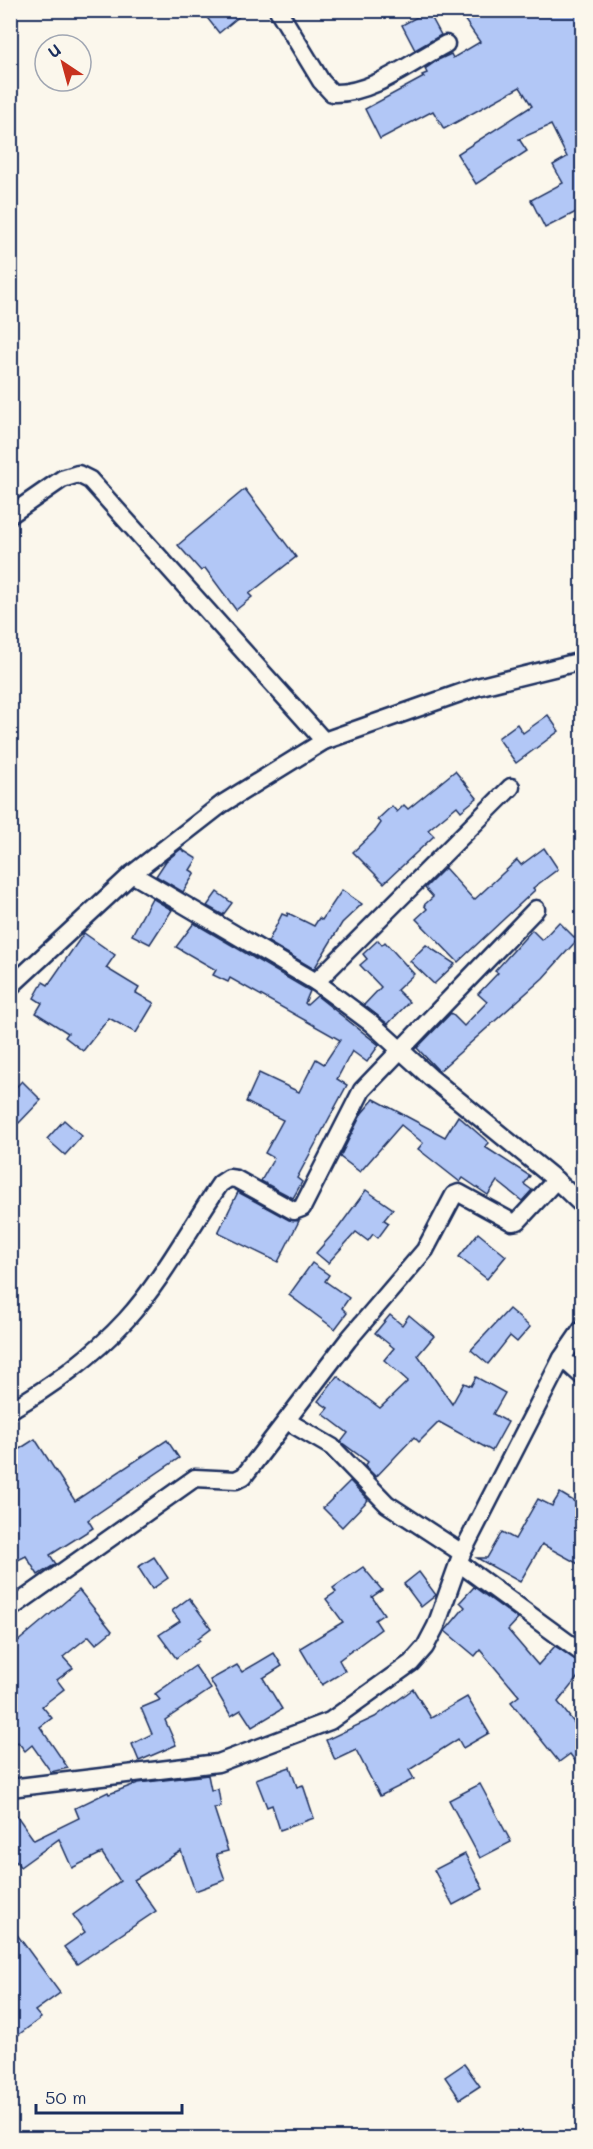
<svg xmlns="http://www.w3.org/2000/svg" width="593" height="2149" font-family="Mali,sans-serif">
<rect width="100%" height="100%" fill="#fbf7ec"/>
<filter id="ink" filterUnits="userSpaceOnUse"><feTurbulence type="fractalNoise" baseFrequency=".0167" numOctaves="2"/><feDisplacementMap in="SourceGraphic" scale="12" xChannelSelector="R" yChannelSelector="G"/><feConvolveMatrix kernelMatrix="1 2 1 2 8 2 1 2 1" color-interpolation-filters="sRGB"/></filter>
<g filter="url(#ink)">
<!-- building -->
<g fill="#b2c7f6" stroke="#1b2f5e" stroke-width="1.5">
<polygon points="201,10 247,10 219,33"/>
<polygon points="476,10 577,10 582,20 582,209 545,228 531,200 563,183 553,165 567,157 551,125 519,139 527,151 476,184 457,154 532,106 520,87 444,129 433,111 380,139 365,109 424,77 422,75 427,73 425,69 438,60 451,54 453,58 480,42 464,19"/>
<polygon points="428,11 441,35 415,50 402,25"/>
<polygon points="245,489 296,557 249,594 252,597 236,610 205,568 201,571 178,545"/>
<polygon points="548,715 559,731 516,763 498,738 517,724 523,733"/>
<polygon points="455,771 477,798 461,811 457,806 428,830 434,836 384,883 353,852 376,830 381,823 377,820 392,806 397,812 404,805 408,809"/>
<polygon points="544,848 558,869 533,888 535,890 458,962 416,919 427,909 424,905 433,897 425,888 445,868 474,900 517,860 521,865"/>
<polygon points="181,849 197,859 190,870 195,873 183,892 156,876 166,861"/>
<polygon points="342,890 362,904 342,923 314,969 268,942 282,914 287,916 288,913 314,926 319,918 322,920"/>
<polygon points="217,892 232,903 223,915 207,906"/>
<polygon points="152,898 172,910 150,944 132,935"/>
<polygon points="559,922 577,940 543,978 439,1071 417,1048 451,1013 464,1026 487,1002 478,994 498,973 495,971 514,950 532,930 542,940"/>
<polygon points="194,923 310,991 305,1003 307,1005 317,996 379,1045 367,1062 352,1051 337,1079 347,1085 297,1178 302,1182 293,1198 261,1181 274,1158 265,1153 283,1120 246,1102 259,1073 299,1092 316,1059 324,1064 340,1040 230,978 228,982 213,975 216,970 176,947"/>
<polygon points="84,933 115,955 106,968 139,988 136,993 154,1003 136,1033 109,1018 83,1051 65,1037 68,1033 36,1013 42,1003 34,998 43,982 48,985"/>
<polygon points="378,940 382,945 385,942 414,974 397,990 409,1002 388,1024 364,1005 381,987 360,965 367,959 363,954"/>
<polygon points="426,945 455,964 434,984 410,961"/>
<polygon points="22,1081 41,1100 19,1123 10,1114 10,1093"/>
<polygon points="374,1099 445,1137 458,1116 489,1143 485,1147 530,1176 524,1184 532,1190 522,1201 497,1181 488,1195 463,1178 460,1182 418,1149 423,1143 401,1125 360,1172 340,1157 362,1113"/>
<polygon points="64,1120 82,1136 65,1155 47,1139"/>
<polygon points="366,1190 393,1209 384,1220 389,1223 378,1238 373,1234 368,1241 356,1232 328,1263 316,1253 339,1227"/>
<polygon points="238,1192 289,1220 299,1221 278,1262 218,1233"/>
<polygon points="478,1233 506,1256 487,1279 459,1257"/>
<polygon points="312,1263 329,1275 325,1281 349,1298 342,1308 347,1313 335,1329 289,1295"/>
<polygon points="509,1309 530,1327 517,1342 510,1336 488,1364 471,1350"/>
<polygon points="390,1315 402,1325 409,1315 434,1336 418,1355 452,1404 464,1383 471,1386 476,1377 505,1393 493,1414 508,1422 492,1451 439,1422 419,1442 414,1437 376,1477 365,1466 368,1462 341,1442 348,1433 323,1414 328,1408 318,1401 337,1376 380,1408 408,1381 384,1360 394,1348 375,1333"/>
<polygon points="35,1439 75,1501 167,1440 179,1458 88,1520 93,1528 50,1555 56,1564 38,1575 26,1556 10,1564 10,1455"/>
<polygon points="350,1481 368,1500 342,1527 323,1508"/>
<polygon points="560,1493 582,1506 582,1566 542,1544 520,1582 477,1558 487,1558 502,1532 515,1539 538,1499 552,1506"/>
<polygon points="154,1557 168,1578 152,1589 138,1567"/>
<polygon points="363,1567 382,1590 372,1597 384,1614 375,1620 381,1629 339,1660 345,1671 322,1685 300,1648 343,1622 326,1599 336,1592 333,1588"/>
<polygon points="419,1572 436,1595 421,1607 404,1584"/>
<polygon points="474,1587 518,1619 508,1630 538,1665 555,1646 582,1663 582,1672 558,1702 582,1733 582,1770 570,1754 559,1762 511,1702 519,1696 480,1650 475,1656 445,1631 465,1607 460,1602"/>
<polygon points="79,1590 112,1631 96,1644 89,1636 63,1657 73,1668 57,1680 64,1689 42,1706 52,1718 40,1727 68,1768 51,1772 32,1745 25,1751 18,1742 10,1748 10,1648"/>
<polygon points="189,1598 211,1628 198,1638 200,1640 176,1658 159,1635 180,1621 172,1611"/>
<polygon points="274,1653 282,1666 263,1678 282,1709 252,1727 241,1710 231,1716 210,1680 237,1665 242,1672"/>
<polygon points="195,1666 211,1689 165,1720 176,1745 139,1761 132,1744 152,1734 141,1708 160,1700 155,1694"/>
<polygon points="413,1689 431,1718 467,1697 489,1733 463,1748 458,1739 409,1770 414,1779 380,1796 356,1750 335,1760 326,1740 375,1717"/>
<polygon points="290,1767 297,1787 303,1785 314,1818 280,1830 272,1805 267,1807 256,1779"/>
<polygon points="208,1775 211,1790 218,1789 221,1807 214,1808 228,1851 216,1854 225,1880 195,1891 181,1851 134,1880 156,1911 77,1964 64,1947 85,1932 73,1915 120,1881 102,1853 72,1868 59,1839 20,1867 10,1853 10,1806 34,1840 79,1818 75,1808 108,1792 109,1794 138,1783"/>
<polygon points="480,1784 511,1842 480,1858 449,1800"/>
<polygon points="465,1854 483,1889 453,1905 434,1870"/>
<polygon points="10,1925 60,1993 35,2011 41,2018 10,2041"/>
<polygon points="464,2064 480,2086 460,2099 445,2077"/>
</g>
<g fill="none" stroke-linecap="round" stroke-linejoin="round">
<!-- minor casing -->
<g stroke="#1b2f5e" stroke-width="21">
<g id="minor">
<path d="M278,10L321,81L332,93C371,95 412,62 446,44"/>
<polyline points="10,515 62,479 78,474 90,480 324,741"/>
<polyline points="132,874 316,982 371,1023 430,1077 556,1180 582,1205"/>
<polyline points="316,982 511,787"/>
<polyline points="10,987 132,874 222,804 324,741 477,687 582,661"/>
<polyline points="562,1358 582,1376"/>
<path d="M10,1410C51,1387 94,1355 126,1320C163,1279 189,1229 220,1184L229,1178L236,1179L294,1211L302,1208L362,1090L536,909"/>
<polyline points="287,1421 332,1447 387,1504 462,1553"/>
<polyline points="459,1563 582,1653"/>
<polyline points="10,1609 195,1478 236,1480 244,1476 348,1340 425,1250 454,1195 459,1193 512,1222 518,1221 556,1180"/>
<polyline points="10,1788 218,1763 330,1721 411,1663 425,1647 436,1626 462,1553 562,1358 582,1329"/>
</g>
</g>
<!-- minor -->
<use href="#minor" stroke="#fbf7ec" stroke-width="16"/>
</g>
</g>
<!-- margin -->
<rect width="593" height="2149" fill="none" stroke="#fbf7ec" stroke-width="36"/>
<rect x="18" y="18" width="557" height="2113" fill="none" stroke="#1b2f5e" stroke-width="2" filter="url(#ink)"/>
<!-- north arrow -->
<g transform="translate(63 63) rotate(324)"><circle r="28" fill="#fbf7ec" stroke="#a1a7b3" stroke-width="1.5"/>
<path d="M0-4.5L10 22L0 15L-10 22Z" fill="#c8321e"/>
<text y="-9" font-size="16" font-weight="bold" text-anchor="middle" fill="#1b2f5e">U</text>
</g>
<!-- scale -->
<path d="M36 2104v9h146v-9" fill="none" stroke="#1b2f5e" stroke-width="3"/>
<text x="45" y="2104" font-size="18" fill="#1b2f5e" stroke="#fbf7ec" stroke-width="4.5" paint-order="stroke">50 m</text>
</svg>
